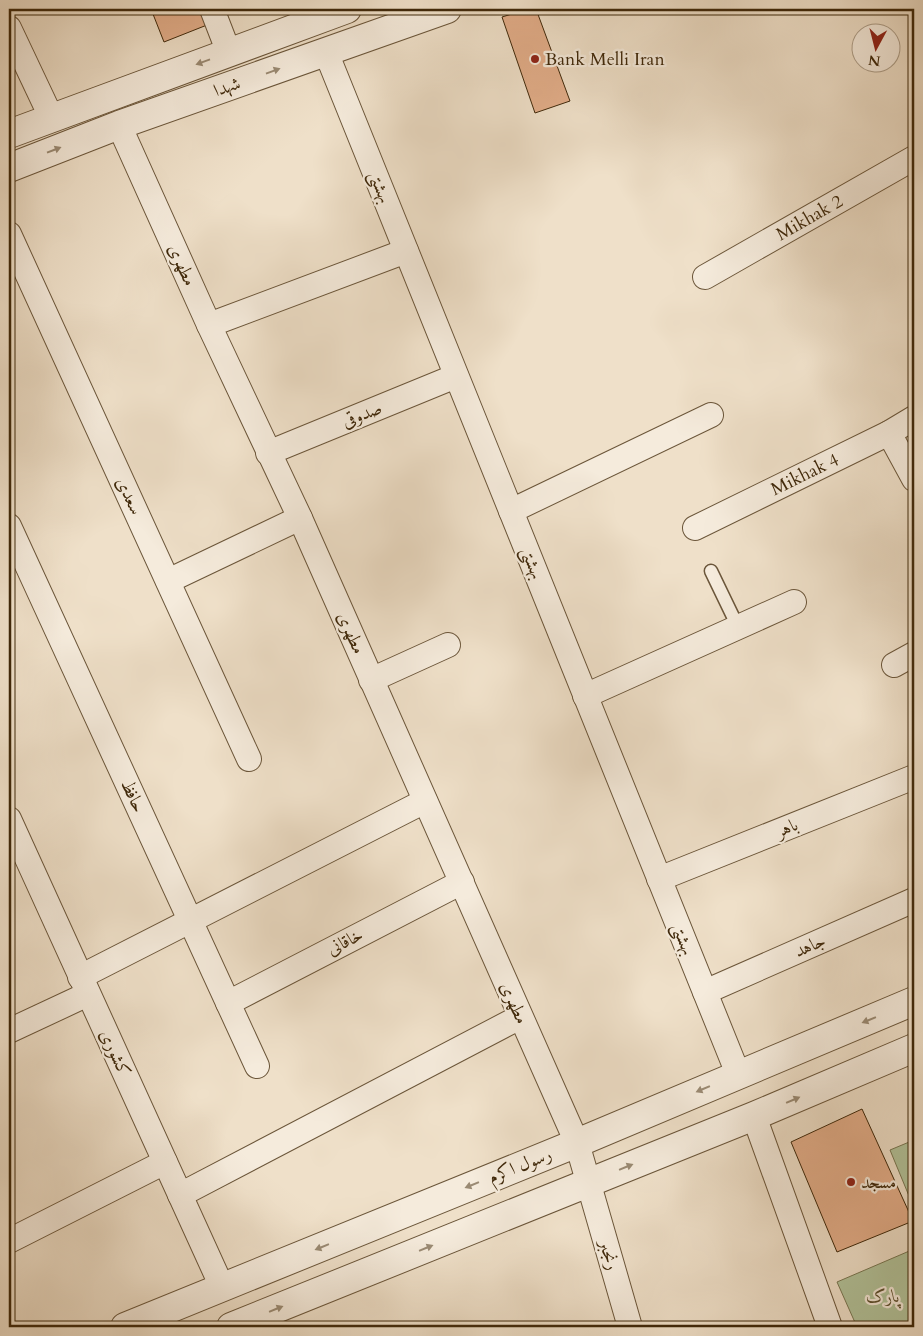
<svg xmlns="http://www.w3.org/2000/svg" width="923" height="1336" font-family="Cardo,Amiri,serif">
<rect width="100%" height="100%" fill="#efe0c9"/>
<filter id="stains"><feTurbulence type="fractalNoise" baseFrequency=".004" numOctaves="4"/><feColorMatrix values="0 0 0 0 .2 0 0 0 0 .09 0 0 0 0 .02 0 0 0 .5 -.17"/></filter>
<radialGradient id="worn" r=".72"><stop offset=".6" stop-color="#630" stop-opacity="0"/><stop offset="1" stop-color="#630" stop-opacity=".3"/></radialGradient>
<!-- green -->
<g fill="#b2c39b" stroke="#787652">
<polygon points="914,1140 914,1208 890,1150"/>
<polygon points="914,1249 914,1327 857,1327 837,1282"/>
</g>
<!-- building -->
<g fill="#e2ad89" stroke="#3f280a">
<polygon points="151,9 201,9 207,25 164,42"/>
<polygon points="528,9 536,9 570,101 535,113 502,17"/>
<polygon points="862,1109 913,1221 837,1252 791,1142"/>
</g>
<g fill="none" stroke-linecap="round" stroke-linejoin="round">
<!-- service casing -->
<g stroke="#6b563a" stroke-width="15">
<polyline id="service" points="711,571 738,627"/>
</g>
<!-- minor casing -->
<g stroke="#6b563a" stroke-width="26">
<g id="minor">
<polyline points="212,9 229,53"/>
<polyline points="9,28 52,119"/>
<polyline points="326,52 738,1074"/>
<polyline points="119,125 209,325 300,518 577,1143 630,1327"/>
<polyline points="9,234 249,759"/>
<path id="s1" d="M705,277L914,158"/>
<polyline points="209,325 406,251"/>
<polyline points="889,433 914,479"/>
<polyline points="268,453 456,376"/>
<polyline points="511,511 711,415"/>
<polyline points="9,526 257,1066"/>
<path id="s2" d="M695,528L889,433L914,418"/>
<polyline points="168,581 300,518"/>
<polyline points="894,665 914,654"/>
<polyline points="371,680 448,645"/>
<polyline points="585,696 794,602"/>
<polyline points="9,819 222,1287"/>
<polyline points="659,879 914,777"/>
<polyline points="80,977 425,801"/>
<polyline points="705,992 914,900"/>
<polyline points="228,1003 462,882"/>
<polyline points="9,1031 88,994"/>
<polyline points="754,1116 830,1327"/>
<polyline points="180,1195 520,1017"/>
<polyline points="9,1241 165,1162"/>
</g>
</g>
<!-- tertiary casing -->
<g stroke="#6b563a" stroke-width="30">
<g id="tertiary">
<polyline points="9,134 347,9"/>
<polyline points="9,168 119,125 447,9"/>
<polyline points="125,1327 577,1143 914,1001"/>
<polyline points="231,1327 754,1116 914,1048"/>
</g>
</g>
<!-- service -->
<use href="#service" stroke="#f5ebdc" stroke-width="12"/>
<!-- minor -->
<use href="#minor" stroke="#f5ebdc" stroke-width="24"/>
<!-- tertiary -->
<use href="#tertiary" stroke="#f5ebdc" stroke-width="28"/>
</g>
<!-- one-way arrows -->
<defs><path id="oneway-solid" d="M-6-.8H1V-3.2L6.5 0L1 3.2V.8H-6Z" transform="scale(1.25)"/></defs>
<g fill="#9a8a73">
<use href="#oneway-solid" transform="translate(203 62) rotate(160)"/>
<use href="#oneway-solid" transform="translate(273 71) rotate(-20)"/>
<use href="#oneway-solid" transform="translate(54 150) rotate(-21)"/>
<use href="#oneway-solid" transform="translate(869 1020) rotate(158)"/>
<use href="#oneway-solid" transform="translate(703 1089) rotate(157)"/>
<use href="#oneway-solid" transform="translate(793 1100) rotate(-23)"/>
<use href="#oneway-solid" transform="translate(626 1167) rotate(-22)"/>
<use href="#oneway-solid" transform="translate(472 1185) rotate(158)"/>
<use href="#oneway-solid" transform="translate(322 1247) rotate(158)"/>
<use href="#oneway-solid" transform="translate(426 1248) rotate(-22)"/>
<use href="#oneway-solid" transform="translate(276 1309) rotate(-22)"/>
</g>
<!-- markers -->
<g fill="#8f2418" stroke="#f5ebdc" stroke-width="2">
<circle cx="535" cy="59" r="5"/>
<circle cx="851" cy="1182" r="5"/>
</g>
<g text-anchor="middle" dominant-baseline="central" stroke-width="4.5" stroke-linejoin="round" paint-order="stroke">
<!-- poi labels -->
<g font-size="18" fill="#3f280a" stroke="#f5ebdc" text-anchor="start">
<text x="545" y="59">Bank Melli Iran</text>
<text x="861" y="1182">مسجد</text>
</g>
<!-- street labels -->
<g font-size="18" fill="#3f280a" stroke="#f5ebdc">
<text transform="translate(227 87) rotate(-20)">شهدا</text>
<text transform="translate(380 187) rotate(68)">بهشتی</text>
<text stroke="none"><textPath href="#s1" startOffset="120">Mikhak 2</textPath></text>
<text transform="translate(182 265) rotate(66)">مطهری</text>
<text transform="translate(362 415) rotate(-22)">صدوقی</text>
<text stroke="none"><textPath href="#s2" startOffset="122">Mikhak 4</textPath></text>
<text transform="translate(129 496) rotate(65)">سعدی</text>
<text transform="translate(532 563) rotate(68)">بهشتی</text>
<text transform="translate(351 633) rotate(66)">مطهری</text>
<text transform="translate(133 796) rotate(65)">حافظ</text>
<text transform="translate(787 828) rotate(-22)">باهر</text>
<text transform="translate(683 939) rotate(68)">بهشتی</text>
<text transform="translate(345 942) rotate(-27)">خاقانی</text>
<text transform="translate(810 946) rotate(-24)">جاهد</text>
<text transform="translate(514 1003) rotate(66)">مطهری</text>
<text transform="translate(115 1053) rotate(65)">کشوری</text>
<text transform="translate(520 1166) rotate(-22)">رسول اکرم</text>
<text transform="translate(609 1255) rotate(74)">رنجبر</text>
</g>
<!-- park labels -->
<g font-size="18" font-style="italic" fill="#5c4f2e" stroke="#f5ebdc">
<text x="883" y="1296">پارک</text>
</g>
</g>
<!-- margin -->
<rect width="923" height="1336" fill="none" stroke="#efe0c9" stroke-width="30"/>
<rect x="10" y="10" width="903" height="1316" fill="none" stroke="#3f280a" stroke-width="2.5"/>
<rect x="15" y="15" width="893" height="1306" fill="none" stroke="#3f280a"/>
<!-- north arrow -->
<g transform="translate(876 48) rotate(187)"><circle r="24" fill="#f5ebdc" stroke="#ac9d88"/>
<path d="M0-4L9 19L0 12L-9 19Z" fill="#8f2418"/>
<text y="-8" font-size="14" font-weight="bold" text-anchor="middle" fill="#3f280a">N</text>
</g>
<rect width="100%" height="100%" filter="url(#stains)"/>
<rect width="100%" height="100%" fill="url(#worn)"/>
</svg>
